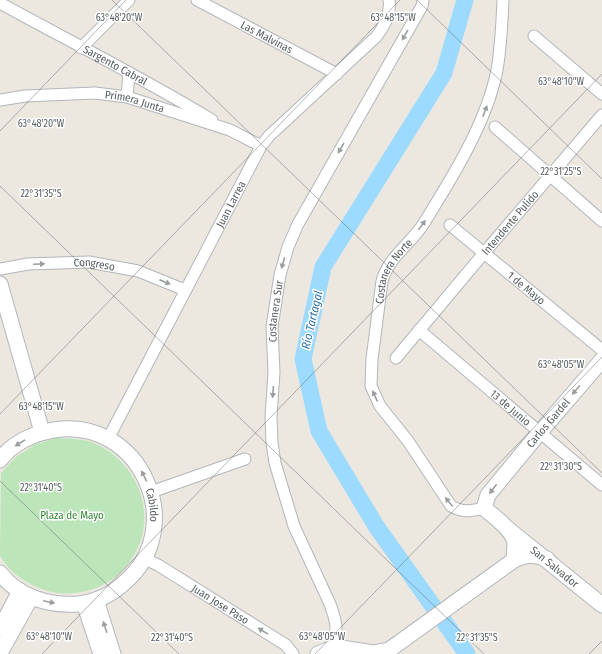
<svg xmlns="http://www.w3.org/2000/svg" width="602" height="654" font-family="'Fira Sans Condensed',sans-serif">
<rect width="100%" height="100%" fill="#ece8df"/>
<!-- green -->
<path fill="#bde5ba" d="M56,438C71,439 87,438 100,446C145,470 160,528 125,567C116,578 104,586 90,590C76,594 62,595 48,591C28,585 11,574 0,556L1,473L16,457L34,445Z"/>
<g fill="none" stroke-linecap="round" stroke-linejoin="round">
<!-- river -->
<polyline stroke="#9cdbff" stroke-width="17" points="465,0 444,73 323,267 303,359 319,431 376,526 467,654"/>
<!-- street casing -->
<g stroke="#b2b6bb" stroke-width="13">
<g id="street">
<path id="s1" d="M197,0L337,74"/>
<path id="s2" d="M0,3C71,42 143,78 212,120"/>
<polyline points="534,36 602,94"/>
<polyline points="81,48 129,0"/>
<polyline points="127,97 129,73"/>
<path id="s3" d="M0,100L25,96L95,93L127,97L230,130L261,146"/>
<polyline points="495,127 602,221"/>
<path id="s4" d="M450,225L602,350"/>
<path id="s5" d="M0,269L28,264L89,262L138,271L185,290"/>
<path id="s6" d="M419,330L602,485"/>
<path id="s7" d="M396,358L484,253L602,115"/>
<path id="s8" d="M108,439L261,146L269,136L376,37C384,27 391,13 389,0"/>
<polyline points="151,492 245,459"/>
<path id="s9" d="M484,508C470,511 464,513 451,506L408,441L380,406L371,386L372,359L382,281C389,256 411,244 424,223C452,178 487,122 497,70C501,47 502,23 503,0"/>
<path id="s10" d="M145,559L158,565L286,645L293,654"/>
<path id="s11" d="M335,647L336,626L334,616L330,604L294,526L275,463L272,443L271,417L274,372L272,327L280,275L288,247L298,224L422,6L423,0"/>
</g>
</g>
<!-- secondary casing -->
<g stroke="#b3b8bd" stroke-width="17">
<g id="secondary">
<polyline points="0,284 42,432"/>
<path id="s12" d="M0,460C12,443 34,433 54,430C140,416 190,527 124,583C111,595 95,602 78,604C49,606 18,597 0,573"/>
<path id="s13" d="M508,529L602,605"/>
<path id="s14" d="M514,560C514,555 515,549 515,544C514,530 494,517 484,508L488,495L540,432L602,360"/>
<polyline points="96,600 113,654"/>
<polyline points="84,603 101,654"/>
<polyline points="0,629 20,591"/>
<polyline points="0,653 31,597"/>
<polyline points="318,654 335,647 373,653 389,650"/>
<path d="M386,654L389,650L514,560C529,554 531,554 547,559"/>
</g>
</g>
<!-- street -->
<use href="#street" stroke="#fff" stroke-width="11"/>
<!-- secondary -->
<use href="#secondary" stroke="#fff" stroke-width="15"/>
</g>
<!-- one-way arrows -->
<defs><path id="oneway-solid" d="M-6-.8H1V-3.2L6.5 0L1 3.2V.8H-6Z"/></defs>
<g fill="#9b9ea0">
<use href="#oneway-solid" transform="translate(405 35) rotate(120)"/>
<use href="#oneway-solid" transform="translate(485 111) rotate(-69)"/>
<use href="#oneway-solid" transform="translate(341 148) rotate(120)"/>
<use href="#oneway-solid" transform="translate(422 225) rotate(-54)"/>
<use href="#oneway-solid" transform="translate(283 263) rotate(106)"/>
<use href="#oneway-solid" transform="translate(39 264) rotate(-3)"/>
<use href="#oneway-solid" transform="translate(165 282) rotate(23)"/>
<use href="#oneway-solid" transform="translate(576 390) rotate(131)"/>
<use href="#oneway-solid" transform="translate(273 392) rotate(94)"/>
<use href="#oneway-solid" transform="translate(375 396) rotate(-114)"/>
<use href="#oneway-solid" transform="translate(20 443) rotate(148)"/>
<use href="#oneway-solid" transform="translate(144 476) rotate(-116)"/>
<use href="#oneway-solid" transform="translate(493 489) rotate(127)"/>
<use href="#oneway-solid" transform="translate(449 502) rotate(-130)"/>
<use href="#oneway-solid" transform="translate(49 602) rotate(12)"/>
<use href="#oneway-solid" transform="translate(105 627) rotate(-108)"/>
<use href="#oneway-solid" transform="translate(263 631) rotate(-148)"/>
</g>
<!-- ticks -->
<path fill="none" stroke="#585d61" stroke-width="1" stroke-opacity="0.45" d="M112,0L602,473M417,0L602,179M0,131L126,0M0,186L484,654M0,414L400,0M0,481L179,654M42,654L602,74M315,654L602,357M589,654L602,641"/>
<g text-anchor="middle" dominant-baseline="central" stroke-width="3" stroke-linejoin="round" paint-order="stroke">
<!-- street labels -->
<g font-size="11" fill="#585d61" stroke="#fff">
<text stroke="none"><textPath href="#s1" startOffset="79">Las Malvinas</textPath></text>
<text stroke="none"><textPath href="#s2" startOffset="131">Sargento Cabral</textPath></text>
<text stroke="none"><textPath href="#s3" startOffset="136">Primera Junta</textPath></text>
<text stroke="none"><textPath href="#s8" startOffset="265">Juan Larrea</textPath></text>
<text stroke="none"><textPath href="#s7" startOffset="177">Intendente Pulido</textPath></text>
<text stroke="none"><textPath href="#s5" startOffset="95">Congreso</textPath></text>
<text stroke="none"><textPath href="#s9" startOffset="298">Costanera Norte</textPath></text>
<text stroke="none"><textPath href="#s4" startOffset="99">1 de Mayo</textPath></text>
<text stroke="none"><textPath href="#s11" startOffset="348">Costanera Sur</textPath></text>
<text stroke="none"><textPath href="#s6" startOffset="120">13 de Junio</textPath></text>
<text stroke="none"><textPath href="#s14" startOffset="172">Carlos Gardel</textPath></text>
<text stroke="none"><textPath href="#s12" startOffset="202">Cabildo</textPath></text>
<text stroke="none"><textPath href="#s13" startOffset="60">San Salvador</textPath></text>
<text stroke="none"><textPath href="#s10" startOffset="88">Juan Jose Paso</textPath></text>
</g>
<!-- park labels -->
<g font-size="11" fill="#348632" stroke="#fff">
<text x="72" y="515">Plaza de Mayo</text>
</g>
<!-- water labels -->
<g font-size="12" font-style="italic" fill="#3676aa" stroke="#fff">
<text transform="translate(312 320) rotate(-77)">Río Tartagal</text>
</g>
</g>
<g font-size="10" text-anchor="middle" fill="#585d61" stroke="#fff" stroke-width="3" stroke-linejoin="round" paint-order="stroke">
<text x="119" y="21">63°48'20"W</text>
<text x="393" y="21">63°48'15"W</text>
<text x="561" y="85">63°48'10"W</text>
<text x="41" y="127">63°48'20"W</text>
<text x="561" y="175">22°31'25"S</text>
<text x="41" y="197">22°31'35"S</text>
<text x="561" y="368">63°48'05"W</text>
<text x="41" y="410">63°48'15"W</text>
<text x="561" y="470">22°31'30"S</text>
<text x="41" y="491">22°31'40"S</text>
<text x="49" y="640">63°48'10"W</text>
<text x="322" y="640">63°48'05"W</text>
<text x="172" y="641">22°31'40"S</text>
<text x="477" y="641">22°31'35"S</text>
</g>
</svg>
